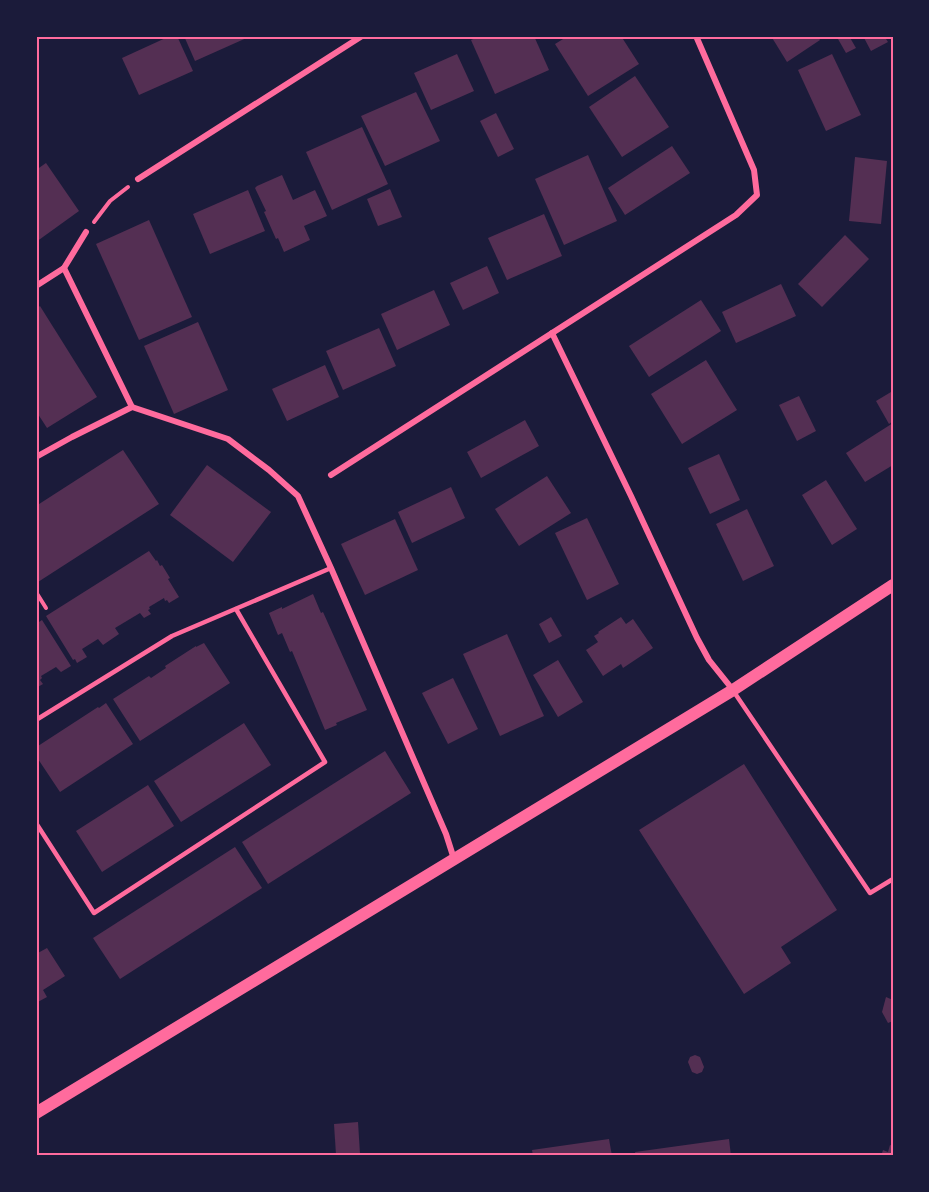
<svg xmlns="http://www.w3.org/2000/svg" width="929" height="1192" font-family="'Golos Text',sans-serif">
<rect width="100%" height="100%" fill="#1b1b3a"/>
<!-- building -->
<g fill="#542f53">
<polygon points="170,36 177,36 193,71 139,95 122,58"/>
<polygon points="184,36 251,36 195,61"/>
<polygon points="480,36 534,36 549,70 495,94 471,40"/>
<polygon points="568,36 621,36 639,64 588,96 555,44"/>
<polygon points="771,36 818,36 820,40 787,62"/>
<polygon points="842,36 849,36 856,48 846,53 838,39"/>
<polygon points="863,36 884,36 888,42 871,51"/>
<polygon points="457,54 474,91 431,110 414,73"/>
<polygon points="832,54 861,115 826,131 798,70"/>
<polygon points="635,76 669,127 622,157 589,107"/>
<polygon points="416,92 440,141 385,166 361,116"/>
<polygon points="496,113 514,149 498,157 480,121"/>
<polygon points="362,127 388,184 332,210 306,152"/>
<polygon points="672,146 690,173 625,215 608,188"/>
<polygon points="588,155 617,221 564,245 535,179"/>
<polygon points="855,157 887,161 881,224 849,221"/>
<polygon points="46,163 79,211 36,242 36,170"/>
<polygon points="282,175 293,200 315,190 327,216 304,226 310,240 284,252 278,238 276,239 264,212 266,211 255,188 257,186"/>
<polygon points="390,189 402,217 378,226 367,199"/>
<polygon points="248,190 265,231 210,254 193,214"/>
<polygon points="544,214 562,256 507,280 488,238"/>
<polygon points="149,220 192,317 139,340 96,244"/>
<polygon points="845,235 869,259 822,307 798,284"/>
<polygon points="487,266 499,293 463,310 450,283"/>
<polygon points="781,284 796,316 736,343 722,312"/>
<polygon points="434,290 450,325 397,350 381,314"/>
<polygon points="701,300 721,331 649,377 629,346"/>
<polygon points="40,306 97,397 47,428 36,411 36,309"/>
<polygon points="198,322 228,390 174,414 144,346"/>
<polygon points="379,328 396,366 343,390 326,351"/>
<polygon points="706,360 737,410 682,444 651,394"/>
<polygon points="325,365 339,397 287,421 272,389"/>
<polygon points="891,392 893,395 893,421 889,424 876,401"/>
<polygon points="799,396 816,431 797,441 779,405"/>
<polygon points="525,420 539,446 481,478 467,452"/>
<polygon points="893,423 893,465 865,482 846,453"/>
<polygon points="123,450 159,504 38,582 36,579 36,506"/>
<polygon points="719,454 740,500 710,514 688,468"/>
<polygon points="207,465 271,512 233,562 170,515"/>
<polygon points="547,476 571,513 519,546 495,509"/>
<polygon points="826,480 857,529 832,545 802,495"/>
<polygon points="451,487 465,518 412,543 398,512"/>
<polygon points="747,509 774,566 743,581 716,524"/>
<polygon points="587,518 619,584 587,600 555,533"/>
<polygon points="395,519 418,570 365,595 341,544"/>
<polygon points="149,551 156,561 157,560 160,566 162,565 170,578 168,579 179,597 169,603 167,600 165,601 164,598 149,607 150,609 148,610 151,614 144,618 140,613 115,628 119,634 103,645 98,639 82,649 87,657 77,663 75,659 73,660 46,616"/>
<polygon points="313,594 321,613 323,612 367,710 336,723 337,725 325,730 292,651 290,652 282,633 278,635 269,613 282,607 282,609"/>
<polygon points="551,617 562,636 549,643 539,624"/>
<polygon points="621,617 626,624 633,619 653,648 623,668 621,664 603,676 586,650 598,642 594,636 599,633 598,632"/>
<polygon points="42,620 71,666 61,672 56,667 41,676 42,678 40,680 43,684 36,688 36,624"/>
<polygon points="507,634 544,716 500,736 463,654"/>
<polygon points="204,643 230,683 140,741 113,699 149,676 151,678 166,668 165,666 196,646 196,647"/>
<polygon points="558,660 583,702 558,717 533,675"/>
<polygon points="453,678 478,729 448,744 422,693"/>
<polygon points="106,703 133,744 60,792 36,756 36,750 39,748 38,746 98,707 99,708"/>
<polygon points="244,723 271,765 181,822 154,781"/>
<polygon points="385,751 411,793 268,884 242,842"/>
<polygon points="744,764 837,910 781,947 791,963 744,994 639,830"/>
<polygon points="148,785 174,826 102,872 76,831"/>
<polygon points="235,847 262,888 120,979 93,938"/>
<polygon points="47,948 65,976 43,990 47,997 36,1003 36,954"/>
<polygon points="886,997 893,1000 893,1021 888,1023 882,1012"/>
<polygon points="695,1055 700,1057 704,1067 702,1072 697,1074 692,1072 688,1062 690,1057"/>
<polygon points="358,1122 360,1154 336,1155 334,1124"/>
<polygon points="609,1139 612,1156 533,1156 532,1150"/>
<polygon points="729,1139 731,1156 636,1156 635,1152"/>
<polygon points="890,1145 893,1146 893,1156 881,1156 883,1150 888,1152"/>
</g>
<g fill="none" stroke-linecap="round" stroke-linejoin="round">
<!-- path -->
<g stroke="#ff6b9d" stroke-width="4">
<polyline points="94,222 110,201 128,187"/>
<polyline points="36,592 46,608"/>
</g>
<!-- service -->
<g stroke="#ff6b9d" stroke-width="4.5">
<polyline points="734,692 870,893 893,879"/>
<polyline points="36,720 172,636 331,568"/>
<polyline points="36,823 94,913 325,762 236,609"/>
</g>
<!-- minor -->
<g stroke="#ff6b9d" stroke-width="6">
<polyline points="138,179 362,36"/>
<polyline points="64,268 132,407"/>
<polyline points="36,286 64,268 86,232"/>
<polyline points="552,333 631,496 697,638 709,660 733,690"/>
<polyline points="36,457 72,437 132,407 228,439 269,470 298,496 331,568 446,834 454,859"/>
<polyline points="331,475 736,215 757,195 754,170 696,36"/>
</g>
<!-- secondary -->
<polyline stroke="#ff6b9d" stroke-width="12" points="36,1113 733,690 893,585"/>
</g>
<!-- border -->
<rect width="929" height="1192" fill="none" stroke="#1b1b3a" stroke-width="75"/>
<rect x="38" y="38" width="854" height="1116" fill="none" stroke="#ff6b9d" stroke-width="2"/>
</svg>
